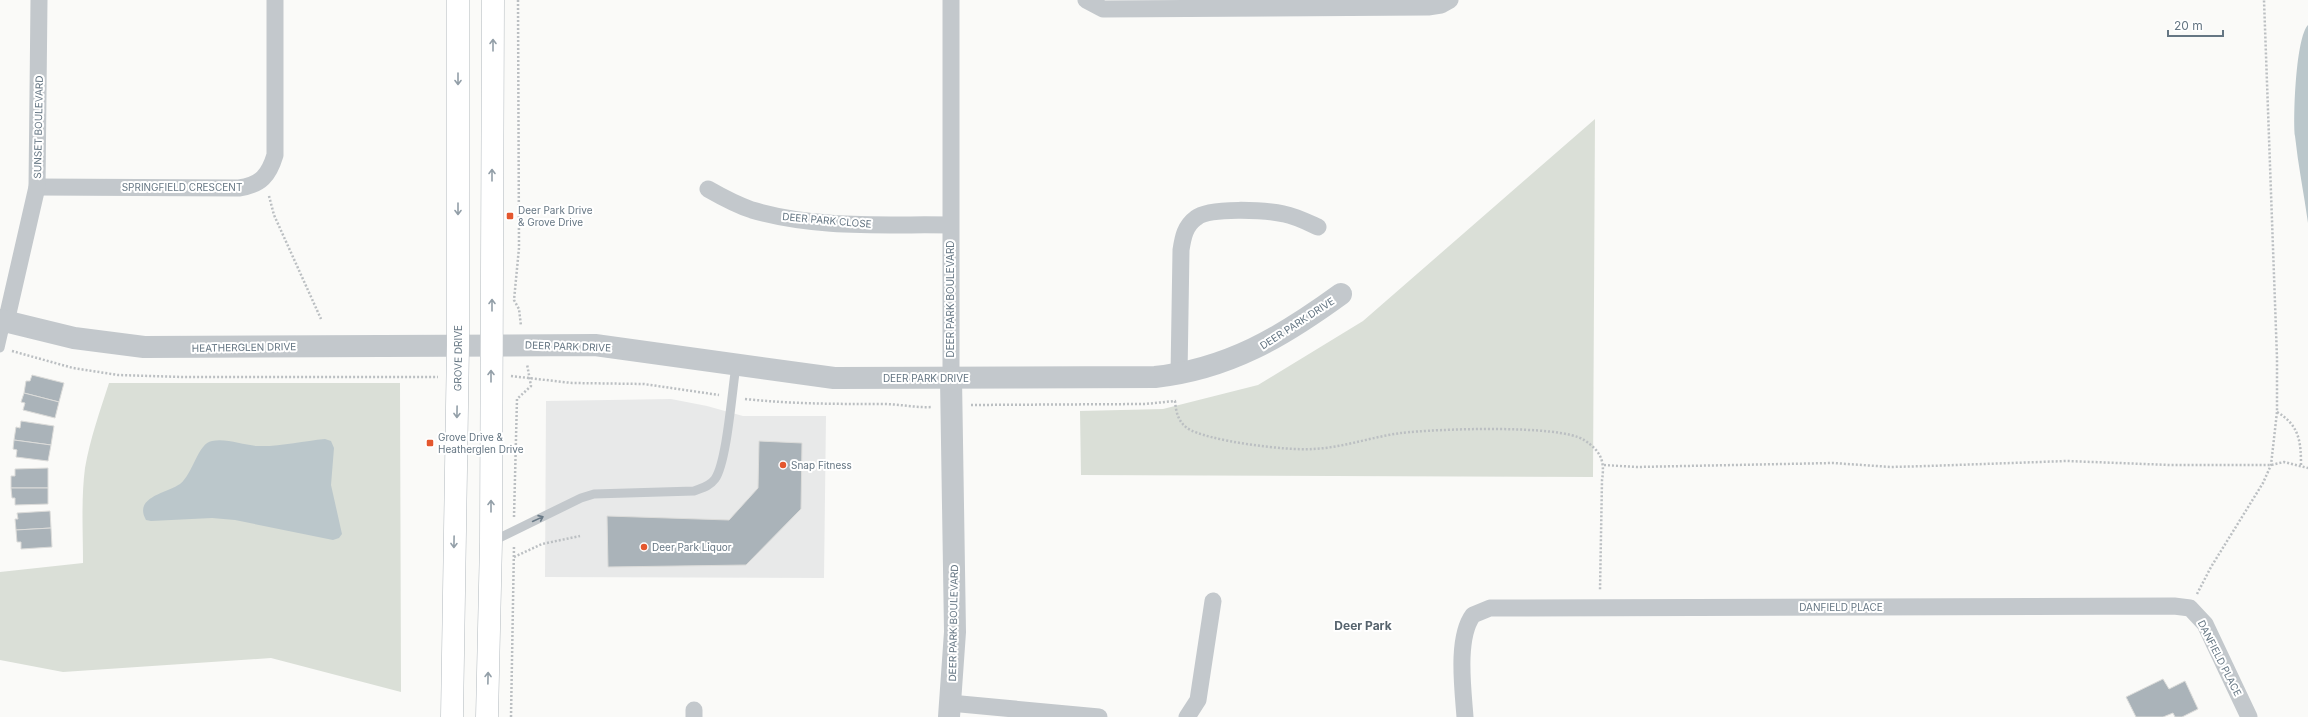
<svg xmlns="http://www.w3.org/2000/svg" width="2308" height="717" font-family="Inter,sans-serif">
<rect width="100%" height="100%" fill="#fafaf8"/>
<!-- built -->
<polygon fill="#e8e9e9" points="671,399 707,406 743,416 826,416 824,578 545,577 546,401"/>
<!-- green -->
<g fill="#dadfd7">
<polygon points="1595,119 1593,477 1081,475 1080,411 1163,409 1258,385 1363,321"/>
<path d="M109,383H400L401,692L271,658L63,672L0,660V572L83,563C83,532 81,499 85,468C90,439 100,411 109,383Z"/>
</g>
<!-- water -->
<g fill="#bbc7cb">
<path d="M2308,25V223C2304,194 2298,165 2295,136C2293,116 2296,37 2308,25Z"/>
<path d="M325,439L331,441L334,448L331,485L342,534L339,538L333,540L235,520L212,518L151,521L146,520C133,497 167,493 180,484C193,474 198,443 212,441C226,438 243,445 257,446C279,447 303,441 325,439Z"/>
</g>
<!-- building -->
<g fill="#aab3b9" stroke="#dcdcda">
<polygon points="32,375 64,383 59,402 24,393 26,381 30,381"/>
<polygon points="24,393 59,402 55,418 23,410 25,403 21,402"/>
<polygon points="21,421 54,426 51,445 14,440 16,427 20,428"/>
<polygon points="14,440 51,445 48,461 16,457 17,450 13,449"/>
<polygon points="759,441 802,443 801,509 746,565 608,567 607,516 729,520 758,488"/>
<polygon points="48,468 48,488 11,488 11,476 15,476 15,469"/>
<polygon points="11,488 48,488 48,504 15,505 15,498 12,498"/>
<polygon points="50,511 51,528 16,530 15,519 18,519 17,513"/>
<polygon points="51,528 52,547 21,549 21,542 17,542 16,530"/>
<polygon points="2163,679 2169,689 2185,681 2198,709 2182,717 2175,717 2173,713 2163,717 2136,717 2126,697"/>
</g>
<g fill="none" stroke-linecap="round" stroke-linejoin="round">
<!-- secondary casing -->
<g stroke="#b3babf" stroke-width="23">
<g id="secondary">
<path id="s1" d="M452,717L458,345V0"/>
<polyline points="487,717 491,542 493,0"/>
</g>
</g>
<!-- path -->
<g stroke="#bbbfc2" stroke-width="2.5" stroke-dasharray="2 2" stroke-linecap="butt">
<polyline points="518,0 519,248 514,300 519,309 521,326"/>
<polyline points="269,196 274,215 321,319"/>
<polyline points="12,351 73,368 118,375 182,377 438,377"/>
<polyline points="511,376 572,383 644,384 719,395"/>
<path d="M745,399C793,404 835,404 883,404C900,404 915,408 932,407"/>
<path d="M971,405L1145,404L1175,401C1176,412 1178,421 1187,428C1206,441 1288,451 1312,449C1342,448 1371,437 1401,433C1434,429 1560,424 1584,440C1601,451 1605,461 1602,480L1600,591"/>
<path d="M2277,412C2299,425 2301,441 2301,465"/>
<polyline points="1604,465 1636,467 1833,463 1891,467 1928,466 2067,461 2170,465 2271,465 2284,462 2308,468"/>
<polyline points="514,517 517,399 531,386 527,364"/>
<polyline points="514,557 542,544 580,536"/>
<polyline points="2197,594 2211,567 2263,483 2271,465 2277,412 2277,358 2264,0"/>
<polyline points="511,717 514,546"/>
</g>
<!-- service -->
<g stroke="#c3c8cc" stroke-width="9">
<polyline points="0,348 6,322"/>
<path d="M491,542L581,498L594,494L694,491C702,488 710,486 715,479C727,462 732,390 736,366"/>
</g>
<!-- minor -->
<g stroke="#c3c8cc" stroke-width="17">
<polyline points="1086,0 1103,9 1428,7 1441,5 1450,0"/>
<path d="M37,187L239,188C261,185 269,175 275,155V0"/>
<path d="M708,189C722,197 737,205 752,210C816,229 885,224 950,225"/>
<polyline points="6,322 37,187 39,0"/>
<path d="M1179,375L1181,250C1183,237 1185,226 1196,218C1209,207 1266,210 1284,214C1295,216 1307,222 1318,227"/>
<polyline points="951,378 951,0"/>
<polyline points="950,703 1099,717"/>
<polyline points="694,717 694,710"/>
<polyline points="1187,717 1198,700 1213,601"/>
<path d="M1465,717C1463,689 1456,638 1473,615L1490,608L2174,606L2190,608L2205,624L2249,717"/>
</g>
<!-- tertiary -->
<g stroke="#c3c8cc" stroke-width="22">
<path d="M0,320L74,338L144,347L595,345L834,378L1155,377C1228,369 1282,337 1341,294"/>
<polyline points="949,717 955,632 951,378"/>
</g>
<!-- secondary -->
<use href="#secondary" stroke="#fff" stroke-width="22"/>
</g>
<!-- one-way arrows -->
<defs><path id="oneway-shaft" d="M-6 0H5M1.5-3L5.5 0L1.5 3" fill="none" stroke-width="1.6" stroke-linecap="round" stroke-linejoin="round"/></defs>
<g stroke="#939fa8">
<use href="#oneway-shaft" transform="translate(493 45) rotate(-90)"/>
<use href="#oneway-shaft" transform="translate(458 79) rotate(90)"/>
<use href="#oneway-shaft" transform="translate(492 175) rotate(-90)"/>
<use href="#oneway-shaft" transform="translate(458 209) rotate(90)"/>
<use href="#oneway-shaft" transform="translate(492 305) rotate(-90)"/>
<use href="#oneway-shaft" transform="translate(491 376) rotate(-90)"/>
<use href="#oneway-shaft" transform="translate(457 412) rotate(91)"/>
<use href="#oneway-shaft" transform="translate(491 506) rotate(-90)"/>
<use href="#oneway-shaft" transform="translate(454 542) rotate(91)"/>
<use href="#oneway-shaft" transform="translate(488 678) rotate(-89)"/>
</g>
<use stroke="#6a7a87" href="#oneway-shaft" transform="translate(538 519) rotate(-25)"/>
<!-- markers -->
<g fill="#e4572e" stroke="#fff" stroke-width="1.5">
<rect x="506" y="212" width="8" height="8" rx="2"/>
<rect x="426" y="439" width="8" height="8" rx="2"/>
<circle cx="783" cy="465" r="4"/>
<circle cx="644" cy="547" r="4"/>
</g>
<g text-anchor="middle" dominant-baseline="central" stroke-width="4" stroke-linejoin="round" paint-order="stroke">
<!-- street labels -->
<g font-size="10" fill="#657683" stroke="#fff">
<text transform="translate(38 127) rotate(-89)">SUNSET BOULEVARD</text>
<text x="182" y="187">SPRINGFIELD CRESCENT</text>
<text transform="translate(827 220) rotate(5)">DEER PARK CLOSE</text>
<text transform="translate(950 299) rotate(-90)">DEER PARK BOULEVARD</text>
<text transform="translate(1297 323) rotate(-33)">DEER PARK DRIVE</text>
<text transform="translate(568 346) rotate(2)">DEER PARK DRIVE</text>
<text transform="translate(244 347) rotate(-1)">HEATHERGLEN DRIVE</text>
<text stroke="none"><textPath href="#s1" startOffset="359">GROVE DRIVE</textPath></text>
<text x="926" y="378">DEER PARK DRIVE</text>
<text x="1841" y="607">DANFIELD PLACE</text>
<text transform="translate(953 623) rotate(-89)">DEER PARK BOULEVARD</text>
<text transform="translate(2220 658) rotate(63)">DANFIELD PLACE</text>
</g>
<!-- poi labels -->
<g font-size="10" fill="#657683" stroke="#fff" text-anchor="start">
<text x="518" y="210">Deer Park Drive<tspan x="518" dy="12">&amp; Grove Drive</tspan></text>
<text x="438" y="437">Grove Drive &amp;<tspan x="438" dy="12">Heatherglen Drive</tspan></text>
<text x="791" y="465">Snap Fitness</text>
<text x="652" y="547">Deer Park Liquor</text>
</g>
<!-- quarter labels -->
<g font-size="12" font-weight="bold" fill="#57646e" stroke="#fff">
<text x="1363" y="625">Deer Park</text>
</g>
</g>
<!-- scale -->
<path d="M2168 30v6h55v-6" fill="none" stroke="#657683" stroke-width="2"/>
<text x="2174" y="30" font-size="12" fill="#657683" stroke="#ffffff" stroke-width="3" paint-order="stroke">20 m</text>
</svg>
